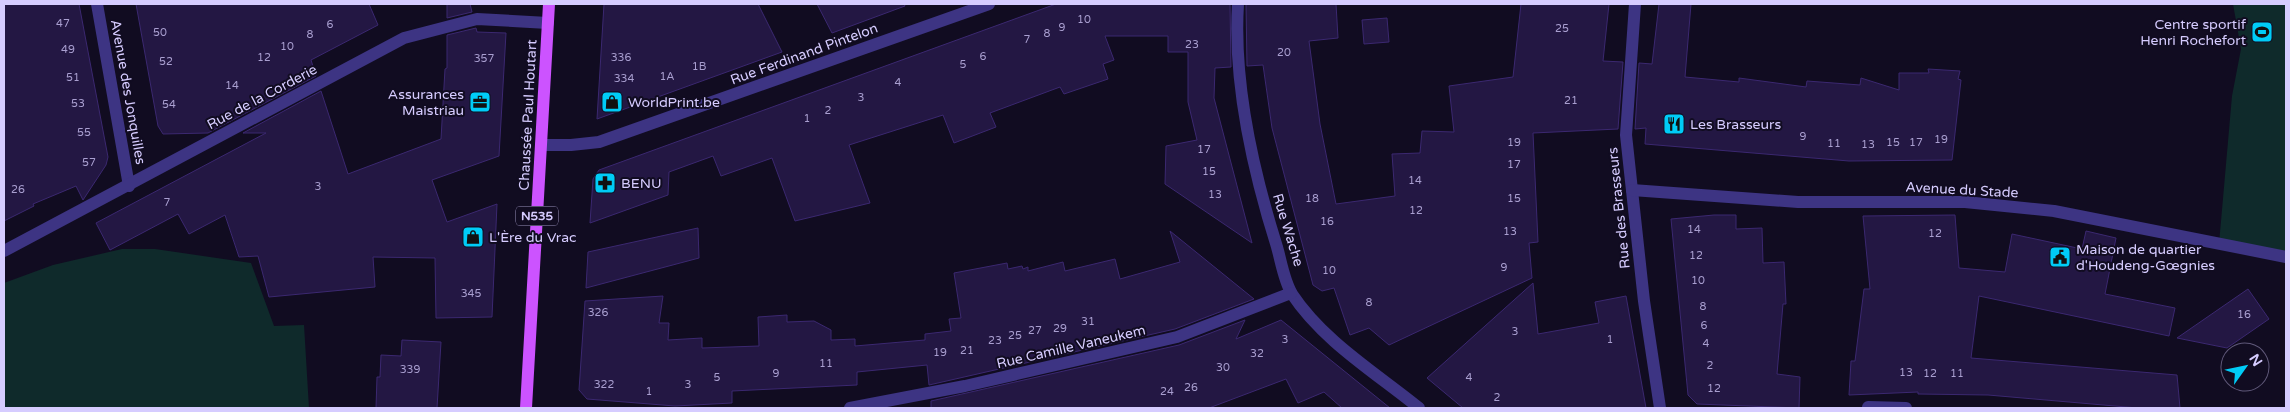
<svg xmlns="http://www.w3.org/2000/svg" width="2290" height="412" font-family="'Varela Round',sans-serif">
<rect width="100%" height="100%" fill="#110c21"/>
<!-- green -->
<g fill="#0f2a2b">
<polygon points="2233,4 2286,4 2286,257 2219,244 2232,96 2241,49"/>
<polygon points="122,249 155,249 251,263 274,326 304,325 309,408 4,408 4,283 53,265"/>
</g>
<!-- building -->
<g fill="#231743" stroke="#3b2870">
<polygon points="4,4 79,4 108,157 106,165 83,200 76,186 33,204 34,206 4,221"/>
<polygon points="136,4 369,4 378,25 311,60 316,76 208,133 163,134 158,126"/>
<polygon points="447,4 470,4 472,12 447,18"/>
<polygon points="604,4 758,4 782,52 597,119"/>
<polygon points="817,4 904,4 905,6 832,33"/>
<polygon points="1056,4 1230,4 1231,67 1215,68 1214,98 1252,243 1165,184 1166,146 1197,140 1188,102 1188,52 1168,52 1168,36 1105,36 1114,60 1103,64 1108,79 1064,94 1060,87 990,113 996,127 954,143 943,115 849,145 870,203 795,221 772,158 721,176 713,156 669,172 668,195 590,223 593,179 599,170"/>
<polygon points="1246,4 1336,4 1338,38 1309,41 1320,124 1336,204 1395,196 1392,154 1420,153 1422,131 1454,132 1449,86 1513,77 1521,4 1609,4 1603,61 1623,62 1618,129 1533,133 1538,242 1529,243 1532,278 1389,345 1369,328 1350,335 1334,288 1322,291 1313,285 1272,128 1263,65 1247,66"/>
<polygon points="1659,4 1691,4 1685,77 1739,82 1739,78 1806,87 1807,81 1860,85 1861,78 1899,90 1899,73 1929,73 1928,69 1960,71 1958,79 1961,80 1952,160 1849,161 1645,144 1646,128 1635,129 1639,63 1652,64"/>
<polygon points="1387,18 1389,42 1364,44 1362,20"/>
<polygon points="476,28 477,32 506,33 499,156 432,180 447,222 497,204 492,317 436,318 435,258 373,257 375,287 269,297 258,256 239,257 225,215 189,234 178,214 110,250 96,223 266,133 243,133 321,91 348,174 441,139 445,69 447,68 447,35"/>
<polygon points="1714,215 1736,215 1736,229 1762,228 1763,263 1784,262 1786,304 1783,304 1777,374 1800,377 1799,408 1697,404 1688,395 1671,219"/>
<polygon points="1955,215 1959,268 2005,272 2012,234 2082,249 2086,231 2116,238 2105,294 2175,308 2169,336 1979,296 1971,358 2177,375 2180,408 2138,408 1988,395 1918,394 1918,392 1849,395 1851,361 1855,361 1864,289 1870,289 1863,216"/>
<polygon points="698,228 699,258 586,288 588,252"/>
<polygon points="1170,231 1254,299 1175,329 929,385 927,365 857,372 857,385 732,391 732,403 675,406 587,399 579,390 585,301 663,296 659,323 669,323 668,340 702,338 702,348 759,346 758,317 787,315 787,322 814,321 831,330 831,340 855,339 855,346 925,340 925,334 951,331 949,319 961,318 954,273 1007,263 1008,269 1022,266 1023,269 1028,267 1028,271 1063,262 1065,271 1115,259 1120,279 1180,262"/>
<polygon points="1533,283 1538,334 1599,323 1595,302 1626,296 1646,408 1463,408 1427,378"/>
<polygon points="2248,289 2269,319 2227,348 2177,338"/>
<polygon points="1245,320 1236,339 1281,320 1390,408 1342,408 1324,392 1298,403 1286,379 1209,408 931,408 931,401 1179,345"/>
<polygon points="402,340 441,342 437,408 376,408 377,377 380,377 381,355 401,356"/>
</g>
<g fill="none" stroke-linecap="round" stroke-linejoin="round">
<!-- street -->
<g stroke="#3d3483" stroke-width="12">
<polyline points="97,4 129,186"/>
<path d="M1238,4C1233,84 1253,171 1277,247C1281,261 1284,281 1292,294C1323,341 1376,373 1419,408"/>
<polyline points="1635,4 1626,135 1644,301 1660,408"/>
<polyline points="541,145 571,145 599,142 989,4"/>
<polyline points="1632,190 1798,202 1965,202 2054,211 2286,257"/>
<polyline points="4,251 404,38 477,19 548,23"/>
<polyline points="1868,407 1906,408"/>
<polyline points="850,408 965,386 1177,337 1291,293"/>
</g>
<!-- primary -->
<polyline stroke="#cc53ff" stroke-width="12" points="526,408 549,4"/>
</g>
<!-- icons -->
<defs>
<g id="stadium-square" transform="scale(1.125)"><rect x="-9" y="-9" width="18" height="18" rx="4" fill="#00ccf7" stroke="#110c21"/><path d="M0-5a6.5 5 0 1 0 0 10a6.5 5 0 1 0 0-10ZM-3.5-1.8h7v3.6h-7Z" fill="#111"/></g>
<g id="office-square" transform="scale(1.125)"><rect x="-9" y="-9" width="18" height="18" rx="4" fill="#00ccf7" stroke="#110c21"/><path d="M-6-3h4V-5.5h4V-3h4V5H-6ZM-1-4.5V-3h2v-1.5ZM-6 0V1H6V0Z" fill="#111"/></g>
<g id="shop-square" transform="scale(1.125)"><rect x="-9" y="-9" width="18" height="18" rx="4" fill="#00ccf7" stroke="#110c21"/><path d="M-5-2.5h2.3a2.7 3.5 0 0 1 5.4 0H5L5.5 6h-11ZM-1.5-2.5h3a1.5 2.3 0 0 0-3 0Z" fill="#111"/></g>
<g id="restaurant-square" transform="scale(1.125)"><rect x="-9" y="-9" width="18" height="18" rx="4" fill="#00ccf7" stroke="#110c21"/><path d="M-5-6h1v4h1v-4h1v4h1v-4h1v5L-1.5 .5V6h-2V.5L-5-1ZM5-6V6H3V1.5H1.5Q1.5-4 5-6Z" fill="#111"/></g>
<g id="pharmacy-square" transform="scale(1.125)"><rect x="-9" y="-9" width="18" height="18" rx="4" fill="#00ccf7" stroke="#110c21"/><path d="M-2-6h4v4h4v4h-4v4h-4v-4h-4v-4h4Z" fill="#111"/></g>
<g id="civic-square" transform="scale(1.125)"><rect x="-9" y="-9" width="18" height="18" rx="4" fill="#00ccf7" stroke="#110c21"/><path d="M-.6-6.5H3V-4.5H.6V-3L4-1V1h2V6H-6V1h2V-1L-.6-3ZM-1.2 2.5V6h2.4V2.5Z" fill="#111"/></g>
</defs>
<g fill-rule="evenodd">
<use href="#stadium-square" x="2262" y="32"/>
<use href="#office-square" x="480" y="102"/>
<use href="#shop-square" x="612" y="102"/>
<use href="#restaurant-square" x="1674" y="124"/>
<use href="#pharmacy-square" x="605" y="183"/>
<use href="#shop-square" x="473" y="237"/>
<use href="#civic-square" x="2060" y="257"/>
</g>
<g text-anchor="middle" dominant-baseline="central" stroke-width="4" stroke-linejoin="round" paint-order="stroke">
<!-- number labels -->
<g font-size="11" fill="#a99fd0">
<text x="1084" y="19">10</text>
<text x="63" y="23">47</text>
<text x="330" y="24">6</text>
<text x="1062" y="27">9</text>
<text x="1562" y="28">25</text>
<text x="160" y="32">50</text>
<text x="1047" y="33">8</text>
<text x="310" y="34">8</text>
<text x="1027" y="39">7</text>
<text x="1192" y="44">23</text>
<text x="287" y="46">10</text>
<text x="68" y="49">49</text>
<text x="1284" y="52">20</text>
<text x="983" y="56">6</text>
<text x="264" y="57">12</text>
<text x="621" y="57">336</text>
<text x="484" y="58">357</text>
<text x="166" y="61">52</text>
<text x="963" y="64">5</text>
<text x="699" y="66">1B</text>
<text x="667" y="76">1A</text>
<text x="73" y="77">51</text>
<text x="624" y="78">334</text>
<text x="898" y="82">4</text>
<text x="232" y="85">14</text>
<text x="861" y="97">3</text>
<text x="1571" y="100">21</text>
<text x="78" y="103">53</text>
<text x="169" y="104">54</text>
<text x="828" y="110">2</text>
<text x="807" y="118">1</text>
<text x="84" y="132">55</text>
<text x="1803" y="136">9</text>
<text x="1941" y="139">19</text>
<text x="1514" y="142">19</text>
<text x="1893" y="142">15</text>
<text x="1916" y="142">17</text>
<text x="1834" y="143">11</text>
<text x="1868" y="144">13</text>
<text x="1204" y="149">17</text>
<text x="89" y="162">57</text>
<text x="1514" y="164">17</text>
<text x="1209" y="171">15</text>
<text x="1415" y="180">14</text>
<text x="318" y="186">3</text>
<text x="18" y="189">26</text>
<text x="1215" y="194">13</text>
<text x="1312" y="198">18</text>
<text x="1514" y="198">15</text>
<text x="167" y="202">7</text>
<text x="1416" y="210">12</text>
<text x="1327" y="221">16</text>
<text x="1694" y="229">14</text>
<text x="1510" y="231">13</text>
<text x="1935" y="233">12</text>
<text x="1696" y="255">12</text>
<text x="1504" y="267">9</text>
<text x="1329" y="270">10</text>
<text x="1698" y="280">10</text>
<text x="471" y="293">345</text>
<text x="1369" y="302">8</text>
<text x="1703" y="306">8</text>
<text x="598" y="312">326</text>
<text x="2244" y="314">16</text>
<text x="1088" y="321">31</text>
<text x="1704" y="325">6</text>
<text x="1060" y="328">29</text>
<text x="1035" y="330">27</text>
<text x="1515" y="331">3</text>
<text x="1015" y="335">25</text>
<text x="1285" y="339">3</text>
<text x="1610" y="339">1</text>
<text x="995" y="340">23</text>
<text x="1706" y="343">4</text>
<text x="967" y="350">21</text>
<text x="940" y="352">19</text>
<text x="1257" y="353">32</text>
<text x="826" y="363">11</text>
<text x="1710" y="365">2</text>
<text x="1223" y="367">30</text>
<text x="410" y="369">339</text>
<text x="1906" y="372">13</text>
<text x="776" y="373">9</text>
<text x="1930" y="373">12</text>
<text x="1957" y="373">11</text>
<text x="717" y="377">5</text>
<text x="1469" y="377">4</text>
<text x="604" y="384">322</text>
<text x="688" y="384">3</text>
<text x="1191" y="387">26</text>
<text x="1714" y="388">12</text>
<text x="649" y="391">1</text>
<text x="1167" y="391">24</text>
<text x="1497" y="397">2</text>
</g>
<!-- shield labels -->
<rect fill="#110c21" stroke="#9b92bc" stroke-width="1" x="516" y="206.5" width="42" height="19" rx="4"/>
<g font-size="12" font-weight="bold" fill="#d6ccff">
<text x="537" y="216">N535</text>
</g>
<!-- poi labels -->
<g font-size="14" fill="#d6ccff" stroke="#110c21" text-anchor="start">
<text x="2246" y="24" text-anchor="end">Centre sportif<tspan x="2246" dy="16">Henri Rochefort</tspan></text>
<text x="464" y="94" text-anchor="end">Assurances<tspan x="464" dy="16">Maistriau</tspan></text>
<text x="628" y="102">WorldPrint.be</text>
<text x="1690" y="124">Les Brasseurs</text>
<text x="621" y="183">BENU</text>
<text x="489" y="237">L'Ère du Vrac</text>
<text x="2076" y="249">Maison de quartier<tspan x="2076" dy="16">d'Houdeng-Gœgnies</tspan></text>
</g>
<!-- street labels -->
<g font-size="14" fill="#d6ccff" stroke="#110c21">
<text transform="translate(804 54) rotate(-20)">Rue Ferdinand Pintelon</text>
<text transform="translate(128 92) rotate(80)">Avenue des Jonquilles</text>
<text transform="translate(262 97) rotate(-28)">Rue de la Corderie</text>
<text transform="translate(528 115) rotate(-87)">Chaussée Paul Houtart</text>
<text transform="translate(1962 190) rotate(3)">Avenue du Stade</text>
<text transform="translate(1619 208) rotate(-96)">Rue des Brasseurs</text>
<text transform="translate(1288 230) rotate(73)">Rue Wache</text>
<text transform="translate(1071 347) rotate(-13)">Rue Camille Vaneukem</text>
</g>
</g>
<!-- border -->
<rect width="2290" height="412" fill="none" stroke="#d6ccff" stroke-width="10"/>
<!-- north arrow -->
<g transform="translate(2245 367) rotate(57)"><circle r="24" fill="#110c21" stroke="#60597a"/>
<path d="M0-4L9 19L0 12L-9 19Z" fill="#00ccf7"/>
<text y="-8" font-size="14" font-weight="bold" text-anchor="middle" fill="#d6ccff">N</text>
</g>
</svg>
